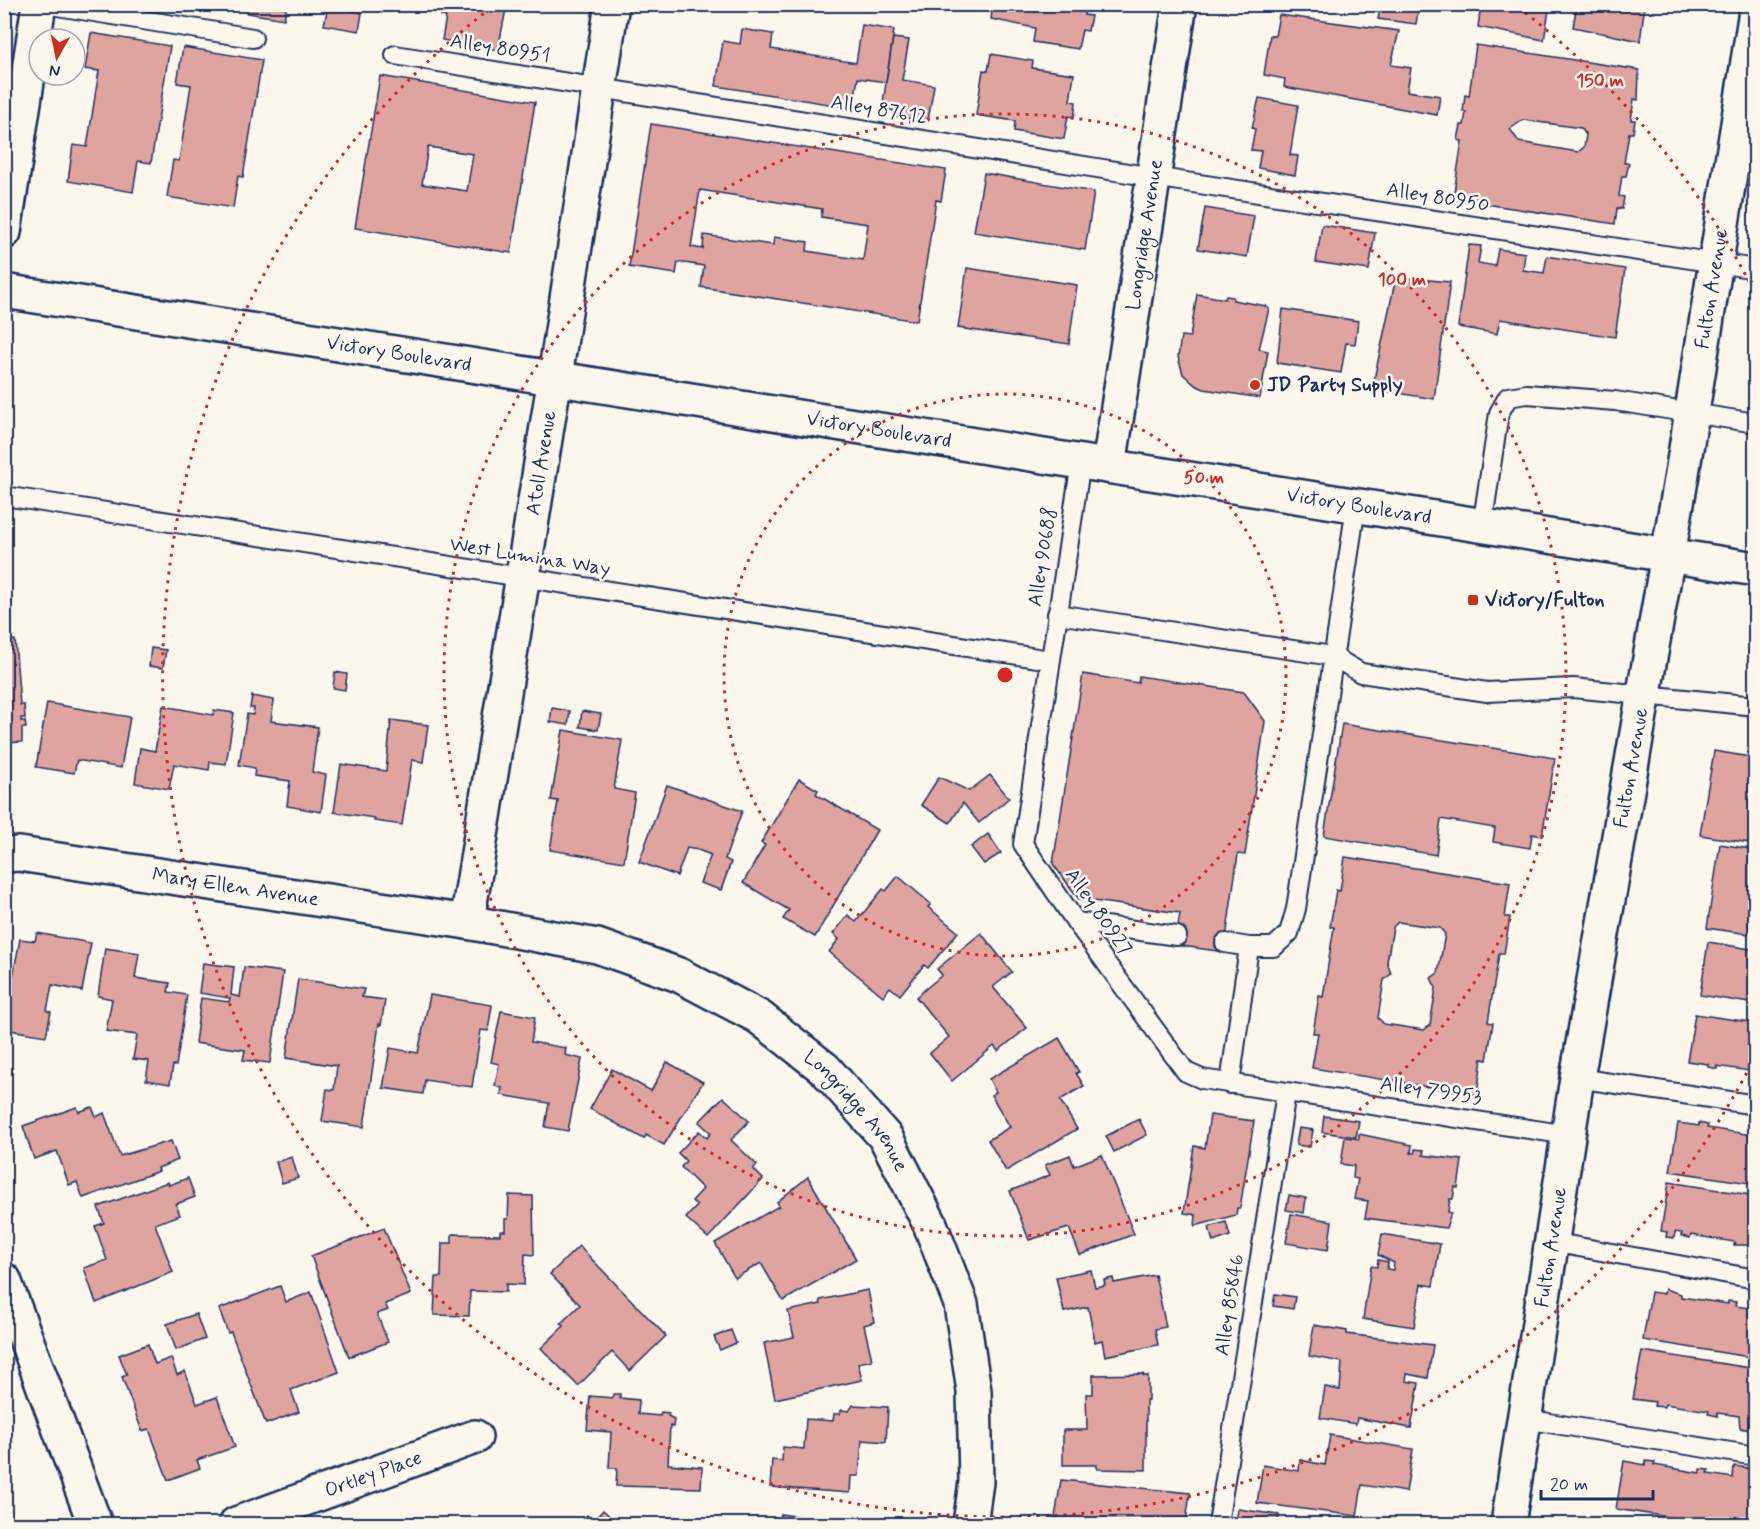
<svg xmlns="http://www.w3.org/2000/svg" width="1760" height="1529" font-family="Mynerve,sans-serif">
<rect width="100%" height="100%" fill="#fbf7ec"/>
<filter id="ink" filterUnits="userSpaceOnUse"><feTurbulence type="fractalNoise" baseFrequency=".0167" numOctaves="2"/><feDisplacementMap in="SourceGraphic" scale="12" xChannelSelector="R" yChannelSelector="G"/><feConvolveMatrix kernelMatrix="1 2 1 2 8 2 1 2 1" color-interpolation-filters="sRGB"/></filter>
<g filter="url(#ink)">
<!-- building -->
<g fill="#dfa4a0" stroke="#1b2f5e" stroke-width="1.5" fill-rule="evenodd">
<polygon points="249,4 287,4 284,19 247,13"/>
<polygon points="443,4 507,4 498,50 442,40 446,17 441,16"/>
<polygon points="773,4 799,4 798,8"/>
<polygon points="993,4 1086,4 1084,15 1091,16 1088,31 1082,30 1078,49 1033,42 1035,28 991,19"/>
<polygon points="1381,4 1419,4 1416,24 1378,19"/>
<polygon points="1481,4 1550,4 1544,40 1478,27"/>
<polygon points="1577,4 1645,4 1640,41 1573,27"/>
<polygon points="328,6 362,13 359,31 324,25"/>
<polygon points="1279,15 1399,31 1391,65 1411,68 1407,91 1440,96 1437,115 1284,87 1285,79 1264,75 1270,35 1275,36"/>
<polygon points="862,25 894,30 886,82 858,78 853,108 716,86 723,41 740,44 742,29 773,34 771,49 856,63"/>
<polygon points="91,33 170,46 151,163 138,161 133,192 68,181 73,145 87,147 99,71 85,69"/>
<polygon points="893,38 909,40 902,80 934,85 928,121 894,116 895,111 882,109"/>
<path d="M1476,45L1639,70L1638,100L1634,99L1631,120H1635L1633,133H1629L1624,163H1629L1626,176H1622L1619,196L1624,197L1622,209L1617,208L1615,224L1453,199L1462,141L1458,140L1461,125H1464L1466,112H1463L1465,95L1469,96ZM1523,120L1581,128L1586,135L1584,147L1578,152L1519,142L1510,129Z"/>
<polygon points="183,47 262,60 243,177 238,176 233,208 167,197 173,160 179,161 191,85 177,83"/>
<polygon points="991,54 1033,61 1032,68 1074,74 1070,101 1076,102 1074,117 1068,116 1064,139 1014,131 1015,121 976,115 983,70 988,71"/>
<path d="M380,76L535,102L511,253L355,228ZM428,147L473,154L467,191L422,184Z"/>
<polygon points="1259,98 1298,105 1290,155 1298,156 1295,175 1258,168 1261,151 1251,150 1255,129 1252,128"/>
<path d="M651,124L946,170L941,201L936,200L917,321L701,287L704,266L678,262L676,274L629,267ZM700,190L822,209L821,217L868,224L863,260L807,251L808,242L774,237L773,245L704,235L703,249L691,247Z"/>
<polygon points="984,173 1094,192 1085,250 974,232"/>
<polygon points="1205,208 1254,216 1247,257 1198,249"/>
<polygon points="1322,225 1375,233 1369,270 1316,262"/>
<polygon points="1469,245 1481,246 1478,263 1495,266 1498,249 1525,253 1523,270 1544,273 1547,256 1625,269 1615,337 1500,319 1497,334 1458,327"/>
<polygon points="967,268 1077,285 1069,344 958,328"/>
<polygon points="1396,277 1450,282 1434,399 1372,389"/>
<polygon points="1197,294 1225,299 1226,296 1233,297 1233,300 1266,306 1269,309 1259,349 1268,351 1260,398 1204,389 1195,385 1183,374 1178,357 1181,336 1190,337"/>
<polygon points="1283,309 1358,321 1355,344 1346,343 1341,373 1277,363"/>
<polygon points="15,640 20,705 24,705 25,718 21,718 21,721 25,721 26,728 22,728 22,742 4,743 4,641"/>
<polygon points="151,648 166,650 163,668 149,666"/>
<polygon points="335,672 347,674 345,690 333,688"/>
<polygon points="1083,674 1138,683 1139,676 1244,692 1265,721 1245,855 1238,854 1224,952 1175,945 1180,913 1079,899 1053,864"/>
<polygon points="252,696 274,700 271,721 318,727 312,772 326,775 321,812 287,806 290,781 254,776 255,768 239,765 247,714 253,715 254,708 250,708"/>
<polygon points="47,703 130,717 121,768 77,760 74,773 36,767"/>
<polygon points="163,706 213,715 214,710 234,713 226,764 210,762 209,770 174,764 169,789 135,783 140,748 155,751"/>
<polygon points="552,708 570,711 568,725 550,722"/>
<polygon points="582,711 601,714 598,730 580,727"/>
<polygon points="391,720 428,725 423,762 412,760 402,825 374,821 375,818 334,812 341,764 386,771"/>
<polygon points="1342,724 1555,758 1542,836 1532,834 1530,848 1493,842 1495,828 1441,819 1436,855 1324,836"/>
<polygon points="563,730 622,740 614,789 635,793 624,862 550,850 558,801 551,800"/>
<polygon points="1714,751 1756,758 1756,844 1700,835"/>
<polygon points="990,775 1009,798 979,823 963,803 950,823 921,805 939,777 969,791"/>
<polygon points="799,779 818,790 816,794 877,830 815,937 783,919 789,910 743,883 765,845 761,843"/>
<polygon points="667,785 742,811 725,859 731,862 721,890 700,883 711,855 698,850 687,848 677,876 639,862"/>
<polygon points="988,834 1001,853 984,864 971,847"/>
<polygon points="1720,844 1756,850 1756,908 1753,907 1748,934 1707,928"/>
<path d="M1345,857L1510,883L1505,917H1510L1504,954H1499L1488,1022L1493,1023L1487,1060L1482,1059L1477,1095L1312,1068L1318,1033H1313L1319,996L1323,997L1334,927H1330L1336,890L1340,891ZM1398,922L1440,928L1445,934L1438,973L1431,978L1436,988L1430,1025L1424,1030L1384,1024L1378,1018L1384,980L1391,974L1387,962L1393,927Z"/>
<polygon points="898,876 931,904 928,907 958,932 928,968 924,965 900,995 890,987 883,996 829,952 839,939 833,934 848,915 856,922 883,889 886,891"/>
<polygon points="37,933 91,943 82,991 52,985 47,1011 51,1012 46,1036 4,1029 4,975 13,976 20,939 35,941"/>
<polygon points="981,933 1012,972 993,987 1027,1028 998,1051 994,1046 952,1081 930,1053 949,1037 916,997 942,975 937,969"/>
<polygon points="1708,942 1756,950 1756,1004 1700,995"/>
<polygon points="105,948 139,953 135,978 170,983 168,992 187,995 176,1066 173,1065 170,1084 146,1080 149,1061 133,1059 137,1035 106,1031 112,999 98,996"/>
<polygon points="203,963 234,967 231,995 240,997 244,967 283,972 270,1063 243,1060 245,1050 195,1043 201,998 229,1002 230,998 199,993"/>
<polygon points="298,979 364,989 362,997 385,1000 381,1025 379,1024 364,1127 322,1121 327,1089 334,1090 337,1066 286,1058"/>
<polygon points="430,995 492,1005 488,1031 481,1030 472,1087 425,1080 423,1094 383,1088 390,1048 418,1053"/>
<polygon points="501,1011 535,1017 531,1042 566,1048 565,1055 582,1059 568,1131 545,1127 549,1103 501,1095 502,1088 495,1086 499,1064 491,1062"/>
<polygon points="1695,1014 1756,1023 1756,1072 1717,1066 1717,1069 1708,1067 1708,1064 1687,1061"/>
<polygon points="1059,1038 1079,1072 1076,1073 1084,1086 1060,1100 1077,1129 1006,1171 988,1140 1010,1127 991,1095 996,1092 989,1079"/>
<polygon points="667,1062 703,1082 664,1145 646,1135 644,1139 590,1109 612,1069 651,1091"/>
<polygon points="723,1097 749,1121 731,1140 757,1165 753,1169 763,1179 708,1238 686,1218 697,1206 692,1201 703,1189 681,1167 686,1161 678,1153 699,1131 707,1138 711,1133 699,1122"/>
<polygon points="77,1107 79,1112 92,1107 96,1117 104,1113 120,1156 171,1141 178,1160 158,1168 159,1171 83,1198 77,1182 69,1185 57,1151 34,1159 23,1126"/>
<polygon points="1210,1115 1254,1121 1240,1208 1237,1208 1236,1215 1195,1226 1196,1215 1184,1213 1194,1146 1205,1148"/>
<polygon points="1324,1116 1359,1121 1356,1137 1322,1132"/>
<polygon points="1139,1119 1147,1135 1114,1152 1106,1136"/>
<polygon points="1678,1123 1699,1126 1699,1123 1708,1125 1707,1128 1752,1135 1756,1133 1756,1184 1670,1171"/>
<polygon points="1299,1128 1313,1130 1310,1147 1296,1145"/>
<polygon points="1359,1134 1412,1145 1411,1153 1415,1153 1415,1149 1424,1150 1423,1155 1462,1160 1458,1188 1455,1187 1453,1199 1450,1199 1448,1212 1451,1213 1446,1228 1365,1218 1368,1201 1354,1199 1358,1179 1353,1178 1354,1166 1341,1164 1345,1137 1359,1139"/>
<polygon points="1070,1155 1074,1166 1102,1155 1134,1234 1080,1255 1069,1228 1029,1240 1010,1191 1050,1175 1045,1165"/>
<polygon points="292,1157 298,1178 282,1183 276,1162"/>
<polygon points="808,1177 856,1259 783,1301 761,1263 735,1278 715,1243 779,1206 777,1202"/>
<polygon points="188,1178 195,1197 176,1204 180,1215 155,1224 173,1272 96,1303 84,1268 107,1260 95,1226 104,1223 98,1207 168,1182 169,1185"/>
<polygon points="1669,1182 1756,1196 1756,1245 1734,1245 1735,1242 1691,1235 1690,1238 1681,1236 1682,1233 1675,1232 1674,1238 1666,1237 1667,1232 1661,1231"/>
<polygon points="509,1195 533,1196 534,1255 525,1254 524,1285 506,1284 506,1292 470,1291 469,1316 434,1315 436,1277 441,1277 442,1243 452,1243 452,1234 500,1235 500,1231 505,1231 505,1219 508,1219"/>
<polygon points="1289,1195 1306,1198 1304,1213 1286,1210"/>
<polygon points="1291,1214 1332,1221 1328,1250 1286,1243"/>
<polygon points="1226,1222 1230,1236 1213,1242 1209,1227"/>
<polygon points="384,1228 411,1294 385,1304 388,1310 377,1314 388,1342 349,1357 311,1256"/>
<polygon points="1382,1234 1440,1244 1433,1286 1421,1284 1414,1327 1363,1319 1371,1266 1377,1267 1378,1260 1388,1262 1387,1269 1393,1270 1394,1263 1378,1255"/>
<polygon points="579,1246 666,1336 630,1371 612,1352 578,1386 541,1348 564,1326 561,1323 580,1305 550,1274"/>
<polygon points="1091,1270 1095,1287 1105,1285 1104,1280 1113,1278 1114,1283 1155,1275 1166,1327 1155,1329 1158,1345 1105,1356 1102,1340 1095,1342 1088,1307 1064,1312 1056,1277"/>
<polygon points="280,1286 286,1302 311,1292 339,1372 291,1390 299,1412 266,1424 231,1332 228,1333 219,1309"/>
<polygon points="1665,1289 1681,1294 1681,1297 1728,1304 1728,1301 1736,1302 1735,1306 1756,1309 1756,1358 1643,1340 1651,1292 1664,1294"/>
<polygon points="868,1290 874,1322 864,1325 872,1360 858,1363 862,1380 775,1399 764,1343 794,1337 788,1311 821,1304 820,1300"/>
<polygon points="1275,1294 1295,1297 1293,1309 1273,1306"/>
<polygon points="196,1314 205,1339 176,1350 167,1324"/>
<polygon points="1314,1325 1347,1331 1347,1334 1433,1345 1428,1378 1407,1374 1406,1381 1419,1383 1411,1428 1357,1418 1356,1424 1320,1418 1325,1387 1340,1390 1342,1362 1309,1356"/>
<polygon points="731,1330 736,1343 720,1350 714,1337"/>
<polygon points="148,1344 155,1364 171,1358 177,1375 185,1371 197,1404 217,1397 235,1447 197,1460 200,1468 168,1480 149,1429 142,1431 122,1377 127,1375 119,1355"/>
<polygon points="1642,1351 1756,1369 1756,1431 1740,1428 1739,1416 1718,1413 1718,1416 1708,1414 1709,1411 1665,1404 1664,1407 1654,1406 1655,1402 1633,1399"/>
<polygon points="1143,1374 1144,1376 1148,1376 1148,1400 1146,1400 1146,1470 1097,1469 1097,1465 1063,1465 1063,1430 1087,1430 1086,1394 1093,1394 1093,1375"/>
<polygon points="613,1394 620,1394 620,1398 639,1400 638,1414 660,1416 661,1412 669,1413 668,1416 674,1419 673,1427 670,1426 668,1464 702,1467 701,1488 616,1486 617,1468 609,1468 611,1432 587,1430 590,1396 613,1398"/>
<polygon points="853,1405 888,1407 886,1442 862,1440 859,1476 851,1476 850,1493 770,1487 772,1460 782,1461 783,1447 804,1449 806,1419 833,1421 834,1414 840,1414 841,1410 849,1411"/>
<polygon points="1330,1435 1413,1449 1406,1492 1362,1485 1357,1516 1257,1503 1263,1465 1299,1471 1300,1460 1325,1465"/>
<polygon points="1624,1461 1645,1465 1646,1461 1655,1462 1654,1465 1700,1473 1700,1469 1709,1470 1708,1474 1733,1478 1734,1466 1756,1469 1756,1524 1714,1524 1616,1509"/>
<polygon points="1061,1480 1190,1493 1186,1522 1054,1524"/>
<polygon points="1238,1509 1279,1515 1278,1524 1236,1524"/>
<polygon points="603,1510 618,1524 578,1524 587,1515 593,1521"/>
<polygon points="781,1514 846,1524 779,1524"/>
<polygon points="1614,1520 1641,1524 1613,1524"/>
</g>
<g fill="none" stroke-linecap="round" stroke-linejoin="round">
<!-- lane casing -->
<g stroke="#1b2f5e" stroke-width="22">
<g id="lane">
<polyline points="45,4 253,38"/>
<polyline points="395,55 1153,177 1756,269"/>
<polyline points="1081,462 1023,844 1076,922 1186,1072 1202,1079 1568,1135"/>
<polyline points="4,496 1050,660"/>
<polyline points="1482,527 1499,413 1508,397 1527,394 1615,401 1756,423"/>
<polyline points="1057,614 1332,656 1361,673 1487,692 1573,688 1756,706"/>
<polyline points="1076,922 1177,936"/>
<polyline points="1225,943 1249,947"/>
<polyline points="1577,1078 1756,1105"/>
<polyline points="1230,1084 1249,947 1274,947 1289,933 1296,909 1356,506"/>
<polyline points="1551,1242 1756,1279"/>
<polyline points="1524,1419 1756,1456"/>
<polyline points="1218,1524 1286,1093"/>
</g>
</g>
<!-- street casing -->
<g stroke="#1b2f5e" stroke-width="38">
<g id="street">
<polyline points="4,232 39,4"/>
<path id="s1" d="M1109,466L1180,4"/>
<path id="s2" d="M4,855L19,854L467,922L597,946L679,975L759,1017L825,1069L886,1138L930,1224L961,1304L974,1391L976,1482L970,1524"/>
<path id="s3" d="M467,922L555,377L612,4"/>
<polyline points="4,1280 95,1524"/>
<path id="s4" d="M236,1524L475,1437"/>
</g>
</g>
<!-- secondary casing -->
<g stroke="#1b2f5e" stroke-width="38">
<g id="secondary">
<path id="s5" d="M1508,1524L1577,1078L1681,480L1756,11"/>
</g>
</g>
<!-- primary casing -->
<g stroke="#1b2f5e" stroke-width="38">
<g id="primary">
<path id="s6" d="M4,291L1756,569"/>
</g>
</g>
<!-- lane -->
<use href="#lane" stroke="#fbf7ec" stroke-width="18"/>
<!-- street -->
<use href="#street" stroke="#fbf7ec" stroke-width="33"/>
<!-- secondary -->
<use href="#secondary" stroke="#fbf7ec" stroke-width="33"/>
<!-- primary -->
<use href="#primary" stroke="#fbf7ec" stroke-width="33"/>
</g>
</g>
<!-- distance rings -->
<g fill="none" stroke="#d62828" stroke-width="3" stroke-dasharray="3 6">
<circle cx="1005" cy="675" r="281"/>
<circle cx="1005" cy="675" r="561"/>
<path d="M1755 1057A842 842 0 1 1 492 7M1518 7A842 842 0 0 1 1755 293"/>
</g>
<!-- markers -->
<g fill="#c8321e" stroke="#fbf7ec" stroke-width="2">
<circle cx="1255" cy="385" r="6"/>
<rect x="1467" y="594" width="12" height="12" rx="3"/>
</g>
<g text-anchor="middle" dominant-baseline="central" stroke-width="5" stroke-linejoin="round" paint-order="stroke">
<!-- street labels -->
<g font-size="20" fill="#1b2f5e" stroke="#fbf7ec">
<text transform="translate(500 49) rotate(9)">Alley 80951</text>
<text transform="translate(879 110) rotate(9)">Alley 87612</text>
<text transform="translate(1438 198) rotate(9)">Alley 80950</text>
<text stroke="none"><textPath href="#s1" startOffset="234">Longridge Avenue</textPath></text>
<text stroke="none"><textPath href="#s5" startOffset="1252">Fulton Avenue</textPath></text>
<text stroke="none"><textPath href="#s6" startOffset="400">Victory Boulevard</textPath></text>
<text stroke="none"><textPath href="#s6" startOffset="886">Victory Boulevard</textPath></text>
<text stroke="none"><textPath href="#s3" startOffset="465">Atoll Avenue</textPath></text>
<text stroke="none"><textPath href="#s6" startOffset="1372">Victory Boulevard</textPath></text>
<text transform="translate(530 557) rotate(9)">West Lumina Way</text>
<text transform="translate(1043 557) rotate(-81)">Alley 90688</text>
<text stroke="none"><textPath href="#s5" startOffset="766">Fulton Avenue</textPath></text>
<text stroke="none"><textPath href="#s2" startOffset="234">Mary Ellen Avenue</textPath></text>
<text transform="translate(1098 912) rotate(55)">Alley 80927</text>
<text transform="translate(1431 1091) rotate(8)">Alley 79953</text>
<text stroke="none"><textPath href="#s2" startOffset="914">Longridge Avenue</textPath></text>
<text stroke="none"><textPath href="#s5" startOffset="280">Fulton Avenue</textPath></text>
<text transform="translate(1230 1305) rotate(-81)">Alley 85846</text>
<text stroke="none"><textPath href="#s4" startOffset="146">Ortley Place</textPath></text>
</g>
<!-- poi labels -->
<g font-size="20" font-weight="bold" fill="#1b2f5e" stroke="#fbf7ec" text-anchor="start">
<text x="1267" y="385">JD Party Supply</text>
<text x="1485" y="600">Victory/Fulton</text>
</g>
</g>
<circle cx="1005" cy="675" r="9" fill="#d62828" stroke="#fbf7ec" stroke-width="3"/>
<g font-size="18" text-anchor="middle" font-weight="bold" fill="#d62828" stroke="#fbf7ec" stroke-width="5" stroke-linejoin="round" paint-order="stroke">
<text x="1600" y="86">150 m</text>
<text x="1402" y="285">100 m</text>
<text x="1204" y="483">50 m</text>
</g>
<!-- margin -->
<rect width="1760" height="1529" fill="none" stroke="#fbf7ec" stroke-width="24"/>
<rect x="12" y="12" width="1736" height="1505" fill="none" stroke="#1b2f5e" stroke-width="2" filter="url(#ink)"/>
<!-- north arrow -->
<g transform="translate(57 57) rotate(189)"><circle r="28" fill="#fbf7ec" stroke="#a1a7b3" stroke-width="1.5"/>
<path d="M0-4.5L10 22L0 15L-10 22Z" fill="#c8321e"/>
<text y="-9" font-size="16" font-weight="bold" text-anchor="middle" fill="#1b2f5e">N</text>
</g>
<!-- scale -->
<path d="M1541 1490v9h112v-9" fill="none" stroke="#1b2f5e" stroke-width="3"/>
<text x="1550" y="1490" font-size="18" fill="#1b2f5e" stroke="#fbf7ec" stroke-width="4.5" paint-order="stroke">20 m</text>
</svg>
